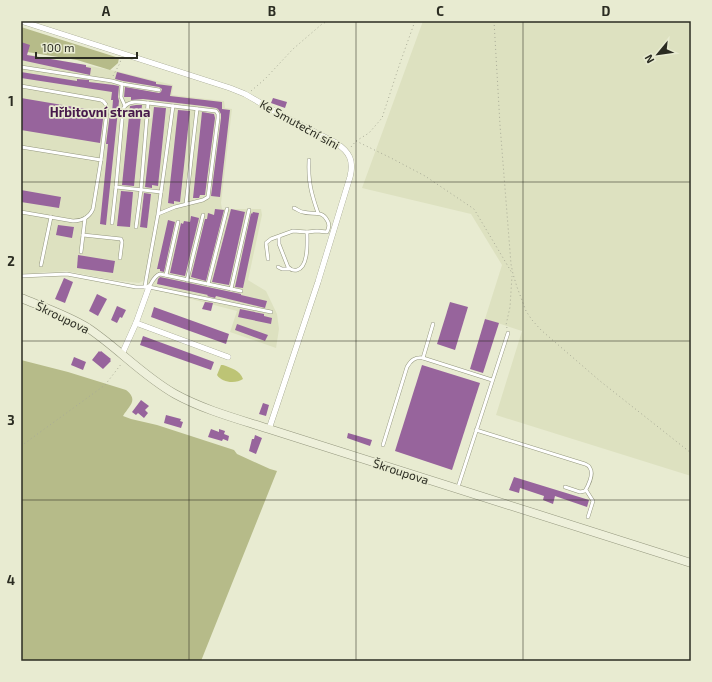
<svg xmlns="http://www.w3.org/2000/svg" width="712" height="682" font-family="'Exo 2',sans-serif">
<rect width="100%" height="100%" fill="#e8ebd1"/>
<!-- built -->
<g fill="#dde1c0">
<polygon points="423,21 691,21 691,476 496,415 522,331 485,319 502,265 471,214 362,188"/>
<polygon points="21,53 116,71 173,85 172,95 224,101 225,108 232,109 221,203 222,209 261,209 262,215 248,280 266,291 277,314 279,329 276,348 230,332 237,311 149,288 143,281 139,283 113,280 66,271 21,274"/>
</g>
<!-- green -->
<g fill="#b6bb89">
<polygon points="21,27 119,58 118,63 110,70 77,60 21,51"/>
<path d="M21,360L68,372L126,390C139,400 129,406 123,416L131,419L157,425L234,450L237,454L270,469L277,471L201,661H27L21,659Z"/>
</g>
<!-- water -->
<path fill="#bdc475" d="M221,365H223C231,368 240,370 243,379C236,384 222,383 217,375Z"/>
<!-- building -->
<g fill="#97649c">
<polygon points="21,42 30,45 27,55 86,65 86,67 91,68 90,75 21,60"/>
<polygon points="21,72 77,81 77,79 89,80 89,82 114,85 119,86 118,97 119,101 106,225 100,224 108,144 106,144 110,113 112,113 113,100 111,100 112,92 21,78"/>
<polygon points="117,72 156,82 156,84 172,86 170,96 222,102 222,109 230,110 220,197 211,196 221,118 221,114 218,109 216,108 203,106 143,99 131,100 131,97 124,97 125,87 159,93 161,92 162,89 159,87 123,81 115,79"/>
<polygon points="21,98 104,112 100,143 21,130"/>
<polygon points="273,98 287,102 285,108 271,103"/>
<polygon points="136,105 142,105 134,186 122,185 130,106"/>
<polygon points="154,107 166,108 158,186 152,185 152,188 145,187"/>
<polygon points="178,110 190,111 180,202 174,201 174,204 168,203"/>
<polygon points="202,112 214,114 215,118 205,195 200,195 199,198 193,198"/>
<polygon points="21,190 61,197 59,208 21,202"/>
<polygon points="121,191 133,192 130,227 117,226"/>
<polygon points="144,193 151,194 147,228 140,227"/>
<polygon points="215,209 224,210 206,281 191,277 205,219 207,219 208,213 214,215"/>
<polygon points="231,209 245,212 229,285 212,282"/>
<polygon points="253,212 259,213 243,288 235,287 251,213 252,214"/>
<polygon points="191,216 199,218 185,276 170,273 181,223 183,224 184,221 190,222"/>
<polygon points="168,220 175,222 164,272 160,271 160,269 157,269"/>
<polygon points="58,225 74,227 72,238 56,235"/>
<polygon points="78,255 115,261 113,273 77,268"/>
<polygon points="160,277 241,294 241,295 267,301 265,308 216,296 215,298 207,296 208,295 157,284 158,279"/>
<polygon points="64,278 73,282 65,303 55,299"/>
<polygon points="97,294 107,299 98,316 89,311"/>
<polygon points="205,302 213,303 211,311 202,309"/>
<polygon points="450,302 468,307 455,350 437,344"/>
<polygon points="117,306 126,310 122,318 120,317 117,323 111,320"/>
<polygon points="154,307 229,334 226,344 151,317"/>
<polygon points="240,309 264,314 264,316 272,318 271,324 238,317"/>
<polygon points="485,319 499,323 483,373 470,369"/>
<polygon points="237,324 268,335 265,341 235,330"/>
<polygon points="143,336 214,362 211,370 140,345"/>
<polygon points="99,351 100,352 101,351 111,359 110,360 111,361 103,369 92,360"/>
<polygon points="74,357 86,362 83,370 71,365"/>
<polygon points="422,365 480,383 452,470 395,451"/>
<polygon points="141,400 149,406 145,410 148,413 144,418 138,413 136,415 132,412"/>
<polygon points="263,403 269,405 266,416 259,414"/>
<polygon points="166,415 181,419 180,421 183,422 181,428 164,423"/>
<polygon points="211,429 219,432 219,429 225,431 224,434 229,436 228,441 223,439 222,441 208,437"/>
<polygon points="348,433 372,440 370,446 347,438"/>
<polygon points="255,435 262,438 256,454 249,451 252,439 254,439"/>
<polygon points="514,477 589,500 587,507 555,496 553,504 543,500 544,496 520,488 519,493 509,490"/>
</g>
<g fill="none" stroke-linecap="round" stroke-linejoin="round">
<!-- lane casing -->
<g stroke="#94977e" stroke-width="4">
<g id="lane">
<polyline points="21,67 112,81 122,84 121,97 125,106 123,109 116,187 161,192"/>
<polyline points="122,84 159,90"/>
<path d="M21,86L101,100C106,102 107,106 107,111L101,160"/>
<path d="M125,106C131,100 140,102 148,103"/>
<path d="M21,147L101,160L93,209C89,218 82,221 73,221L21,212"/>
<path d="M309,160C308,181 311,193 318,213"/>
<polyline points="186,204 197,109"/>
<polyline points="158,214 175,207 203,200 208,197 218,118 218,114 216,111 173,106 158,214 146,280 145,287 149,287 271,312"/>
<polyline points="112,223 116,187"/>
<polyline points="136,227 141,190 148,103 173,106"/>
<polyline points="83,235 121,239 122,242 120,258"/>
<path d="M279,237V244L288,267C291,270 293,271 297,270C309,267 307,241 307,232"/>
<polyline points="81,252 85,218"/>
<path d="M268,259L266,243L271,239L293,231L307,232L317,231L327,232C329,228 330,224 327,220C322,210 312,215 303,212C300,212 297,209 294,208"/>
<polyline points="41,265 51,217"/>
<polyline points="278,267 282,269 289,269"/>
<polyline points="166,275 178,222"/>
<polyline points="21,276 67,274 136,287 145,287"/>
<polyline points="187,280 203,215"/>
<polyline points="208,284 227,209"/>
<path d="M149,287C152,282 154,276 160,274L241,291"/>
<polyline points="231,289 249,210"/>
<polyline points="423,358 433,324"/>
<path d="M476,430L585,464C587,465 589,465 590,468C594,474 588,486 585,491L580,492L565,487"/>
<path d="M383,445L407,367C411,360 415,357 423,358L492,380"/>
<polyline points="458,487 508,333"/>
<polyline points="586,490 593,501 588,517"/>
</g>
</g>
<!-- street casing -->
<g stroke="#94977e" stroke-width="6">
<g id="street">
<path d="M21,21L230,88L245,94L283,116L336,143C350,152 354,161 350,177L318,282L269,429"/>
<polyline points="136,323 228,357"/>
<polyline points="122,354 136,323 149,287"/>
</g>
</g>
<!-- secondary casing -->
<g stroke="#94977e" stroke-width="9">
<path id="secondary" d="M21,298C43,307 67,315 88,328C118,348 143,376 175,394C204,410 238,419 269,429L691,563"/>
</g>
<!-- path -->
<g stroke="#a9ab97" stroke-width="1" stroke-dasharray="1 3" stroke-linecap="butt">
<polyline points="494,21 500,125 511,264 513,274 517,287 526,311 532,320 541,330 600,381 691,453"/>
<polyline points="113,76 120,63 121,59"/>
<polyline points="251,91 265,79 293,49 322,24 328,21"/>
<polyline points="356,141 391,158 425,176 474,209 512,273"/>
<polyline points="351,147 356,141 369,133 382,118 399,66 415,21"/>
<polyline points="507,328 506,325 510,307 512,276"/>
<polyline points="21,446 105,385 122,363"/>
</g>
<!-- lane -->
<use href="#lane" stroke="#fff" stroke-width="3"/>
<!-- street -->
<use href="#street" stroke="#fff" stroke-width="5.5"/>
<!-- secondary -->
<use href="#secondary" stroke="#eef0db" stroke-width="8"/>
</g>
<!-- grid -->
<path fill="none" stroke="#2b2c22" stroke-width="1" stroke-opacity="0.55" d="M189,21V661M356,21V661M523,21V661M21,182H691M21,341H691M21,500H691"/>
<g text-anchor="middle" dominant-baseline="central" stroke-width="3.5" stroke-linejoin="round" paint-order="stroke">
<!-- street labels -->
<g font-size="12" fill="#2b2c22" stroke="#e8ebd1">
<text transform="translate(300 124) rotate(29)">Ke Smuteční síni</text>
<text transform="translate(63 317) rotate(26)">Škroupova</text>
<text transform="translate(401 471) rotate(18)">Škroupova</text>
</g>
<!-- neighbourhood labels -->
<g font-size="13" font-weight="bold" fill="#47194b" stroke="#e8ebd1">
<text x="100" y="112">Hřbitovní strana</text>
</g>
</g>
<!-- border -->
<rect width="712" height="682" fill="none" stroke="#e8ebd1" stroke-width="44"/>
<!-- north arrow -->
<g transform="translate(658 54) rotate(241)" stroke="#e8ebd1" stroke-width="3" paint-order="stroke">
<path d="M0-3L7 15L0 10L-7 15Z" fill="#2b2c22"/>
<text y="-6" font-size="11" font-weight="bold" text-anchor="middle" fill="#2b2c22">N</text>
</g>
<!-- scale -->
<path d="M36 52v6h101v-6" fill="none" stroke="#2b2c22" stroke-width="2"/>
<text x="42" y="52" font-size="12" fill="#2b2c22" stroke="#e8ebd1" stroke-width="3" paint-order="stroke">100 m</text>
<rect x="22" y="22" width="668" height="638" fill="none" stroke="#2b2c22" stroke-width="1.5"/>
<g font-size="13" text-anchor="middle" font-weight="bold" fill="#2b2c22">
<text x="106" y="16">A</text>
<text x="272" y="16">B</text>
<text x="440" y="16">C</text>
<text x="606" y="16">D</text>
<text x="11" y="106">1</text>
<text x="11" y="266">2</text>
<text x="11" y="425">3</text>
<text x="11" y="585">4</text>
</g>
</svg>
